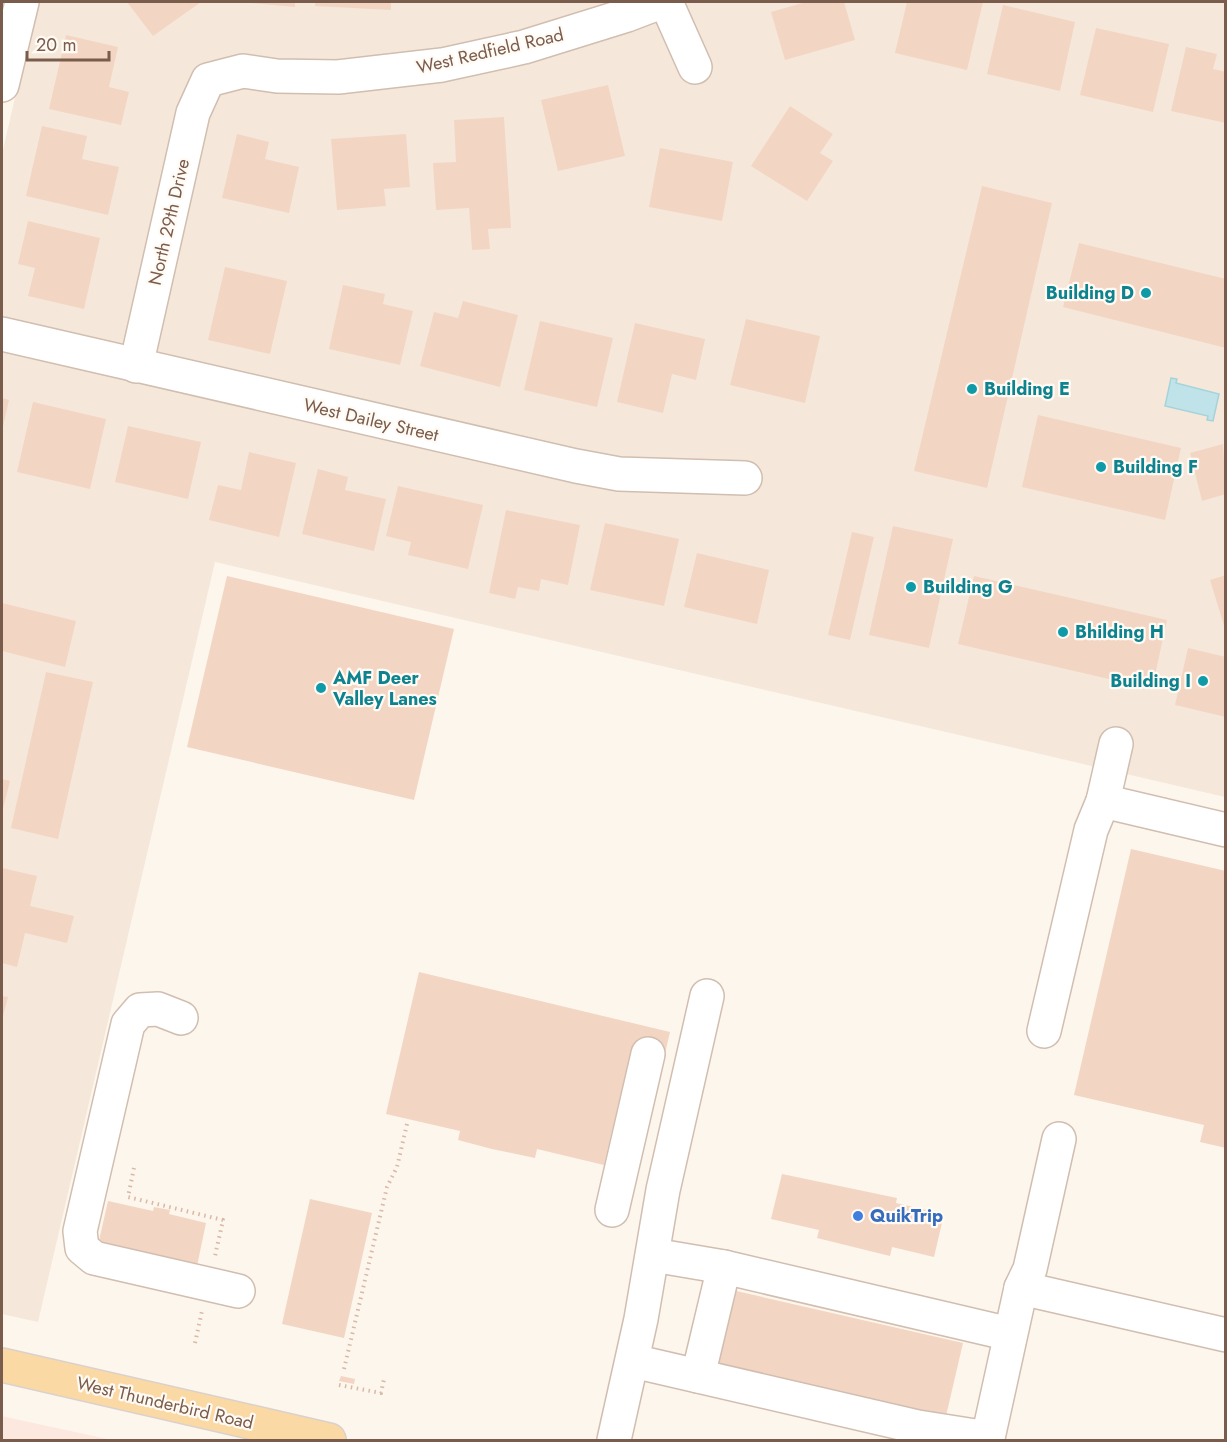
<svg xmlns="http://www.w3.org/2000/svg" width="1227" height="1442" font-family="Jost,sans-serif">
<rect width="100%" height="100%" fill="#fdf6ec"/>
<!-- residential -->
<polygon fill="#f5e8da" points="37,2 1225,2 1225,797 215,562 38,1322 2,1314 2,154"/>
<!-- commercial -->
<polygon fill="#fde8e0" points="2,1416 15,1419 112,1440 2,1440"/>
<!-- water -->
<polygon fill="#bfe3e8" stroke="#a5d3da" stroke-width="1.5" points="1171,378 1177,379 1176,383 1219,394 1213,421 1207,420 1208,416 1165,406"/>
<!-- building -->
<g fill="#f3d5c3">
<polygon points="127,2 201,2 153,36"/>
<polygon points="239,2 295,2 295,7"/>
<polygon points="315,2 391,2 391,10 315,6"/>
<polygon points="806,2 844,2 855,40 785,60 771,12"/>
<polygon points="907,2 983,2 967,70 895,53"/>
<polygon points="1003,5 1075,22 1060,91 987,74"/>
<polygon points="1096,28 1169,44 1153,112 1080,95"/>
<polygon points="66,35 118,47 109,87 129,92 121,125 49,109"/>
<polygon points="1186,47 1217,54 1213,69 1226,72 1226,123 1171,111"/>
<polygon points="608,85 625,156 558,171 541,100"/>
<polygon points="790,106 833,134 820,153 833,161 807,201 751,166"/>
<polygon points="504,117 511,228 488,229 490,249 472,250 469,208 436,210 433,163 456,162 454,120"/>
<polygon points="42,126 87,136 82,159 119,167 108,215 26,196"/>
<polygon points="237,134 269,142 265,159 299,167 289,213 222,198"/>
<polygon points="406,134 410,187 384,189 386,206 337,210 331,139"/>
<polygon points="660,148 733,162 722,221 649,207"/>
<polygon points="982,186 1052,203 987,488 914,471"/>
<polygon points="28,221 100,238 84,309 28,296 35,268 18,264"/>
<polygon points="1079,243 1226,279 1226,348 1063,307"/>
<polygon points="225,267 287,281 270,354 208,340"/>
<polygon points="343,285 385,294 383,304 413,311 400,365 329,349"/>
<polygon points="463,301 518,315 500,387 420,366 434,312 458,318"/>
<polygon points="746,319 820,336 805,403 730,385"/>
<polygon points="540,321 613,338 597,407 524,390"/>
<polygon points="635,323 705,339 696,380 672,374 663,413 617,402"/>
<polygon points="2,398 9,400 2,431"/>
<polygon points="33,402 106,419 90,489 17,472"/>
<polygon points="1038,415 1181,448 1165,520 1022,487"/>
<polygon points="128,426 201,442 188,499 115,482"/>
<polygon points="1223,444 1226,494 1202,501 1190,453"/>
<polygon points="249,452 296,463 279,537 209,520 218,485 241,490"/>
<polygon points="318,469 348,477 345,490 386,499 374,551 302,534"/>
<polygon points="398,486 483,505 468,569 408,555 411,542 386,536"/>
<polygon points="506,510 580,525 568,585 541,579 539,591 518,587 515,599 489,593"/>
<polygon points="605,523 679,539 664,606 590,590"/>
<polygon points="893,526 953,539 929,648 869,635"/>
<polygon points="852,532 874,537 850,640 828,635"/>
<polygon points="697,553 769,570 757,624 684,607"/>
<polygon points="1226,575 1226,629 1225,629 1210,580"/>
<polygon points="227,576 454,629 414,800 187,747"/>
<polygon points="974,576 1167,620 1152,689 958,644"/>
<polygon points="2,603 76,621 65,667 2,651"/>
<polygon points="1188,648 1226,657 1226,717 1175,705"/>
<polygon points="46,672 93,682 58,839 11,828"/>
<polygon points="2,779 10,781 2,813"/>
<polygon points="1131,849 1226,871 1226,1148 1200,1142 1204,1125 1074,1095"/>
<polygon points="2,868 37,876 30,906 74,916 67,943 25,933 17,967 2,963"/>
<polygon points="419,972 670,1032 664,1058 631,1050 604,1165 537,1149 535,1158 492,1149 458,1140 460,1131 386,1114"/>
<polygon points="2,996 8,997 2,1020"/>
<polygon points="782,1174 897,1198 896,1203 944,1214 934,1257 892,1247 890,1256 817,1238 819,1230 771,1219"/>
<polygon points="310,1199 372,1213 344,1338 282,1324"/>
<polygon points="108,1201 153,1211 154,1207 170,1210 169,1214 206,1223 197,1266 98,1245"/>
<polygon points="732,1290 963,1343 946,1416 715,1364"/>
<polygon points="341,1376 355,1379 354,1384 339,1381"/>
</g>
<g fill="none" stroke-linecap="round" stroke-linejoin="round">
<!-- minor casing -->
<g stroke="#d1beb0" stroke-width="36">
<g id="minor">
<polyline points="666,2 695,67"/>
<polyline points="2,85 22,2"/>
<polyline points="2,334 576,466 619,474 745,478"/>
<polyline points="136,366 193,113 208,80 243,71 277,76 338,77 442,65 524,47 627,15 661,2"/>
<polyline points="1103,801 1226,830"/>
<polyline points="181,1018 158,1009 140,1010 128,1024 80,1231 82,1248 94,1258 238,1291"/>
<polyline points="1044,1031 1091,830 1103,801 1116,744"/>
<polyline points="612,1210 648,1054"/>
<polyline points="653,1255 724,1267 1010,1334"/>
<polyline points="1021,1288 1226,1335"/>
<polyline points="633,1361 918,1427 988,1438 1021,1288 1030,1269 1059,1139"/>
<polyline points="698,1376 724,1267"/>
<polyline points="614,1440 641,1319 663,1190 707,996"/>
</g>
</g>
<!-- major casing -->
<g stroke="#dad1cd" stroke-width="36">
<polyline id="major" points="2,1365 329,1440"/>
</g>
<!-- path -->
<g stroke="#d9b8a5" stroke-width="4" stroke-dasharray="1.5 4.5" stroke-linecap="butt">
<polyline points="134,1168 128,1197 223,1220 215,1256"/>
<polyline points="195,1343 202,1311"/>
<polyline points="344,1369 387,1187 397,1167 407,1124"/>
<polyline points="339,1385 381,1393 384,1379"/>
</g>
<!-- minor -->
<use href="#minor" stroke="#fff" stroke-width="33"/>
<!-- major -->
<use href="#major" stroke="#fbd9a5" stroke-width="33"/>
</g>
<!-- markers -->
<g fill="#0f9aa8" stroke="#fffaf3" stroke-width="2">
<circle cx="1146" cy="293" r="6"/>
<circle cx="972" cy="389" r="6"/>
<circle cx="1101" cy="467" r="6"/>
<circle cx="911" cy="587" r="6"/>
<circle cx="1063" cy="632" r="6"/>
<circle cx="1203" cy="681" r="6"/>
<circle cx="321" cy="688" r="6"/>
</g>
<circle fill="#3f7fe0" stroke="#fffaf3" stroke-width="2" cx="858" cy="1216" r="6"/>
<g text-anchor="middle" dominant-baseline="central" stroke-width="4.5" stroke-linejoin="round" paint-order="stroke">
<!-- street labels -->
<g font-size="18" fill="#7a5c4d" stroke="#fffaf3">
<text transform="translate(490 51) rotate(-13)">West Redfield Road</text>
<text transform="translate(169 222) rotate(-77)">North 29th Drive</text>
<text transform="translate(371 420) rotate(13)">West Dailey Street</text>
<text transform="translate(165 1403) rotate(13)">West Thunderbird Road</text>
</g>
<!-- culture labels -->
<g font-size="18" font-weight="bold" fill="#0d838f" stroke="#fffaf3" text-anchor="start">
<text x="1134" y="293" text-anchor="end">Building D</text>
<text x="984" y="389">Building E</text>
<text x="1113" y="467">Building F</text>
<text x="923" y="587">Building G</text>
<text x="1075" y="632">Bhilding H</text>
<text x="333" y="678">AMF Deer<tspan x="333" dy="21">Valley Lanes</tspan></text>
<text x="1191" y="681" text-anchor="end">Building I</text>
</g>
<!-- shop labels -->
<g font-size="18" font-weight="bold" fill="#366cbe" stroke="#fffaf3" text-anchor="start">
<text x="870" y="1216">QuikTrip</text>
</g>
</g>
<!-- border -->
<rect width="1227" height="1442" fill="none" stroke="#7a5c4d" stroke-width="6"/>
<!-- scale -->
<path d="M27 51v9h82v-9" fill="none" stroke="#7a5c4d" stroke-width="3"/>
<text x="36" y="51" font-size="18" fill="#7a5c4d" stroke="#fffaf3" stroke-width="4.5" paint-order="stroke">20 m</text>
</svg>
